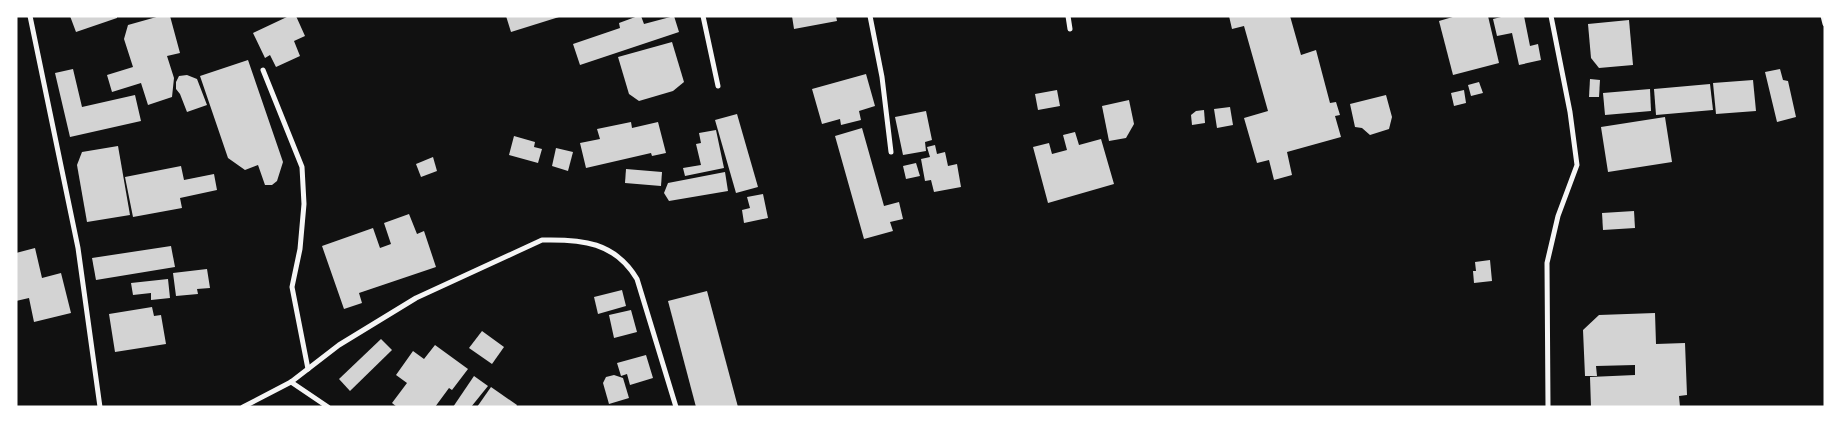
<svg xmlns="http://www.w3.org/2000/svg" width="1841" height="423" font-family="'Exo 2',sans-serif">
<rect width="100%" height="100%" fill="#111"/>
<!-- building -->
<g fill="#d3d3d3">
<polygon points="70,16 117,16 117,18 76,32"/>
<polygon points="160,16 170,16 180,53 167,56 174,78 172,97 148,105 141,83 112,92 107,75 133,67 124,39 128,25"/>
<polygon points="289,16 296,16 305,36 294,41 300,56 276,67 270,55 265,58 253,33"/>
<polygon points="506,16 559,16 559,17 511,32"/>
<polygon points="638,16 641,16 644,24 674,16 679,32 580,65 573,44 620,28 619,23"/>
<polygon points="792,16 836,16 837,21 794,29"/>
<polygon points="1229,16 1290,16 1301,55 1316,50 1330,103 1336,102 1340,115 1335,116 1341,137 1287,152 1292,175 1274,180 1269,160 1257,163 1244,118 1268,111 1244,26 1232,29"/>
<polygon points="1456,16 1488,16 1499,63 1453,75 1439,21"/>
<polygon points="1505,16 1524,16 1530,46 1538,44 1541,60 1519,65 1512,33 1497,36 1493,19"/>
<polygon points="1629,20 1633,65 1599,68 1591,58 1588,24"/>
<polygon points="672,42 684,82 673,91 639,101 629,94 618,57"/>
<polygon points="248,60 283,162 277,181 272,185 265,185 258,165 245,170 228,158 200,76"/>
<polygon points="73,69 82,107 135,95 141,121 70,137 55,73"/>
<polygon points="1780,69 1783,80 1788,81 1796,117 1777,122 1765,72"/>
<polygon points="866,74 875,106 859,111 861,120 841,125 840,119 822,124 812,89"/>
<polygon points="187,75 197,79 207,105 187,112 180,94 176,89 176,82 179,76"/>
<polygon points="1590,79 1600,80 1599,97 1589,97"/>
<polygon points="1753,80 1756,111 1716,114 1713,83"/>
<polygon points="1479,82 1483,93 1471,96 1468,85"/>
<polygon points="1710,84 1713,110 1656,115 1654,89"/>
<polygon points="1650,89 1651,111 1605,115 1603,93"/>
<polygon points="1057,90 1060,106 1038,110 1035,94"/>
<polygon points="1464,90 1466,103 1454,106 1451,93"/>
<polygon points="1386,95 1392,117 1389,129 1370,135 1362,128 1355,127 1350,104"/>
<polygon points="1129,100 1134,124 1126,138 1109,141 1102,106"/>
<polygon points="1230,107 1233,125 1217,128 1214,109"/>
<polygon points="1204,110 1205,123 1192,125 1191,115 1196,111"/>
<polygon points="926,111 932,140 925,142 926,151 903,155 895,117"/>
<polygon points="737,114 758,187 736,193 715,120"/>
<polygon points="1665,117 1672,162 1608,172 1601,127"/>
<polygon points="631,122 632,128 658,122 666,153 652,156 651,153 586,168 580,143 600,139 597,129"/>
<polygon points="862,128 884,206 899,202 903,219 890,222 893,231 864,239 835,136"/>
<polygon points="716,130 724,168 685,176 683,168 701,165 696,144 701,143 699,133"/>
<polygon points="1075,132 1079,145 1101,139 1114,184 1048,203 1033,147 1049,143 1052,154 1067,150 1063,135"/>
<polygon points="514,136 535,142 534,147 542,149 538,163 509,155"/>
<polygon points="935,145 937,154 945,152 948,166 957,164 961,187 934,192 931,180 925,181 921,159 930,157 927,147"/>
<polygon points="118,146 130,215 87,222 77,165 82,152"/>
<polygon points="556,148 573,152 568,171 552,166"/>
<polygon points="433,157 437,171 421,177 416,164"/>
<polygon points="916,163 920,176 906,179 903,166"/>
<polygon points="181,166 184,180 214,174 217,190 180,198 182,208 133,217 125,177"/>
<polygon points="626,169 662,172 661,186 625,183"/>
<polygon points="725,172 728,191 669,201 664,193 668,183"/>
<polygon points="763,194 768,218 744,223 742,210 750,208 747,197"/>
<polygon points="1634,211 1635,228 1603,230 1602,213"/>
<polygon points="409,214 417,234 424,231 436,267 359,293 362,303 344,309 322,246 373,228 380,248 391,244 384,223"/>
<polygon points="171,246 175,267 96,280 92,258"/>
<polygon points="35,248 42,278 61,273 71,313 34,322 29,298 16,301 16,253"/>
<polygon points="1490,260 1492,281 1474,283 1473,271 1476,271 1475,262"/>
<polygon points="207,269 210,288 197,289 198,294 176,296 173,273"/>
<polygon points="168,279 170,298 151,300 151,293 133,295 131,283"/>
<polygon points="622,290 626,306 598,314 594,297"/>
<polygon points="707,291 738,407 696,407 668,301"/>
<polygon points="152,307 154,316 161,315 166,344 115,352 109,314"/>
<polygon points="631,310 637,332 614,338 609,315"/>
<polygon points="1655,313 1656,344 1685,343 1687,395 1679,396 1680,407 1591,407 1590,377 1635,375 1635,365 1596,366 1597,376 1585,376 1583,330 1599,315"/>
<polygon points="482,331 504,347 492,364 469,348"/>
<polygon points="381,339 392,350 350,391 339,379"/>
<polygon points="435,345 468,369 452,390 449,388 435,407 397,407 392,403 407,383 396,375 413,351 424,359"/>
<polygon points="646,355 653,378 630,385 627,374 621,376 617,363"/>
<polygon points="614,375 623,378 629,398 609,404 603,383 606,377"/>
<polygon points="474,376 488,386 471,407 453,407"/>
<polygon points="491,387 517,405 516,407 477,407"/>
</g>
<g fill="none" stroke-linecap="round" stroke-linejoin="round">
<!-- minor -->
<g stroke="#f5f5f5" stroke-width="5">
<polyline points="30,16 78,248 100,407"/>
<polyline points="703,16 718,86"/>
<polyline points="870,16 882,77 891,152"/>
<polyline points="1068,16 1070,29"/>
<polyline points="1823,16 1825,24"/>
<polyline points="263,70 302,167 304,204 300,249 292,287 308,369"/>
<polyline points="291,382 328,407"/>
<path d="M243,407L291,382L339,345L416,298L542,240C582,239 615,242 637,279L676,407"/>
<polyline points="1548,407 1547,263 1558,216 1577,165 1570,112 1551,16"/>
</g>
</g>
<!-- border -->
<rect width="1841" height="423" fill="none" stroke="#ffffff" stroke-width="35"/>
</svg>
